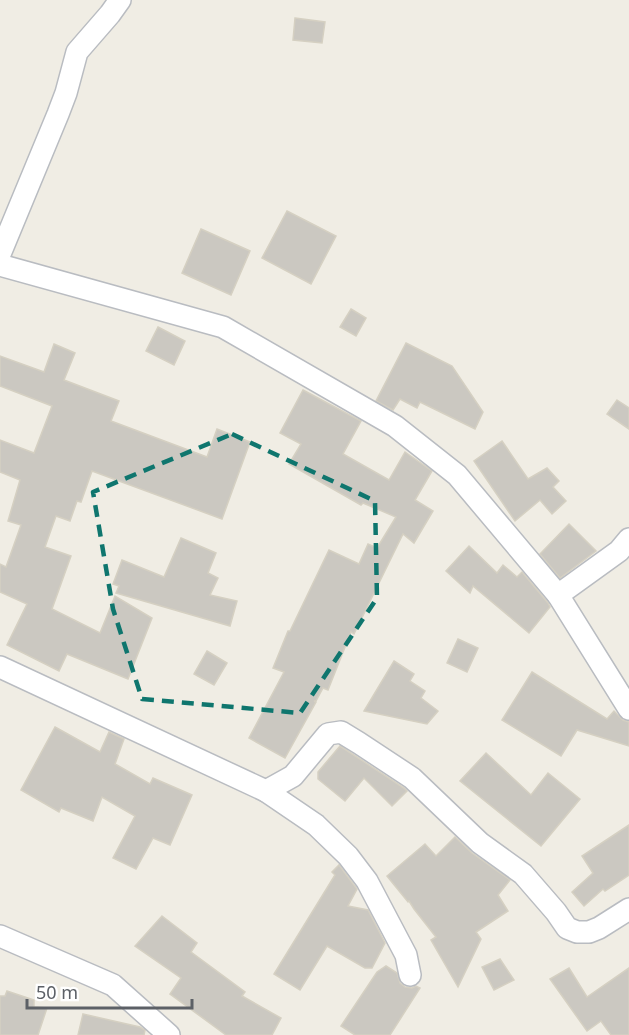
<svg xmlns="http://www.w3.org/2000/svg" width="629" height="1035" font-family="'Noto Sans',sans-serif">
<rect width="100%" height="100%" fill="#f0ede4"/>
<!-- building -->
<g fill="#cbc8c1" stroke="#d5d0c2" stroke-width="1.5">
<polygon points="295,18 325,22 322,43 293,40"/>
<polygon points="287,211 336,236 311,284 262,258"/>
<polygon points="201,229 250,251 231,295 182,273"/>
<polygon points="351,309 366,318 356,336 340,327"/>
<polygon points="158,327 185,341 174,365 146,351"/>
<polygon points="406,343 452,366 483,412 475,429 420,402 417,408 400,399 393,410 376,401"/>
<polygon points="54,344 75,353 64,380 119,401 111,421 207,457 217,429 250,442 222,519 92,471 81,502 77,501 70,521 56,516 45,547 71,556 52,609 100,633 115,596 152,618 128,679 67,654 59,671 7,645 27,604 0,592 0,564 6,567 21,525 8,521 20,480 0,472 0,440 34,453 52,406 0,386 0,356 44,372"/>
<polygon points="303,390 361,421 343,454 389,480 405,452 432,471 415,500 433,511 414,543 403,534 354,634 351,632 328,690 323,688 316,701 314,701 316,702 285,758 249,738 284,672 273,668 288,631 290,631 329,550 359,564 368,544 377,548 396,517 363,503 361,505 289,464 301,444 280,433"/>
<polygon points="617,400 629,408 629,429 607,414"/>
<polygon points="502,441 528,479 547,468 559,481 553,487 566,501 552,514 540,500 515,521 474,461"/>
<polygon points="569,524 596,551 560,578 540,554"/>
<polygon points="181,538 216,553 208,573 218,578 210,595 237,601 230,626 116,593 119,586 113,584 122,560 164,577"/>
<polygon points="469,546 497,573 503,565 517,577 522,572 548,603 550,607 529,633 473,586 470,593 446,571"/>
<polygon points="458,639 478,648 467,672 447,663"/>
<polygon points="207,651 227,663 214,685 194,674"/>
<polygon points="394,661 414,674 410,681 425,691 421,698 438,711 427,724 364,711"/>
<polygon points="532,672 607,719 614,711 623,720 629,722 629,746 577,730 561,756 502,720"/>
<polygon points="55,727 100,752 109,732 124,739 115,764 150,784 153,778 192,795 170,845 153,838 136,869 113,858 135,816 102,797 93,821 61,808 59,812 21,790"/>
<polygon points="340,746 404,788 407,791 392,806 364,778 345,801 318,779 318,772"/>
<polygon points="486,753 531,795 548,773 580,799 541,846 460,781"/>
<polygon points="629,825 629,875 605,891 603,889 584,906 572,892 593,873 582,856"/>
<polygon points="455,837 472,853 510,880 498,895 508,911 476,932 481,939 458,987 431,940 436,937 414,909 409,901 408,902 387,876 425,844 436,856"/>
<polygon points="339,865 357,889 348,906 368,910 385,943 372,968 365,968 327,946 300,990 274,974 335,875 332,872"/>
<polygon points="162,916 197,943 191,952 245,992 242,996 281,1018 272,1035 226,1035 170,994 181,978 135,946"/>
<polygon points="500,959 514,980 494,990 482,967"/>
<polygon points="386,966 397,973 400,983 405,987 412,988 416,986 420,988 390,1035 355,1035 341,1026 377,972"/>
<polygon points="569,968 587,997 629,968 629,1035 611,1035 601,1021 587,1031 550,979"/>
<polygon points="7,991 34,1000 34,1007 47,1008 38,1035 0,1035 0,996 5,996"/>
<polygon points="83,1014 140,1027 145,1030 144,1035 78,1035"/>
</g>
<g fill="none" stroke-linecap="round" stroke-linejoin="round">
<!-- minor casing -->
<g stroke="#b9bcc1" stroke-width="24">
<g id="minor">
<polyline points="0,254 58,114 66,93 77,52 110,14 120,0"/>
<polyline points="0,265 223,327 395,426 457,475 558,595 629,709"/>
<polyline points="558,595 619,551 629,539"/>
<polyline points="0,667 266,791 293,776 328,734 341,732 359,743 412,778 480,843 523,874 556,912 567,928 577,932 589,932 599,928 629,909"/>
<polyline points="266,791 316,825 348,856 367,881 406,955 410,975"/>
<polyline points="0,936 113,985 169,1035"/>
</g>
</g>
<!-- minor -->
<use href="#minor" stroke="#fff" stroke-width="21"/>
</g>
<!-- marked area -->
<path fill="none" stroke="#0f766e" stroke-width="4.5" stroke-dasharray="12 8" stroke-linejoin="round" d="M232,434L375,501L377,598L300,713L142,699L113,609L93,492Z"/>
<!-- scale -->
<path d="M27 999v9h165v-9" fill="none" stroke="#5c6066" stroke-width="3"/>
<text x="36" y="999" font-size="18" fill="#5c6066" stroke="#ffffff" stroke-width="4.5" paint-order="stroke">50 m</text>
</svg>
